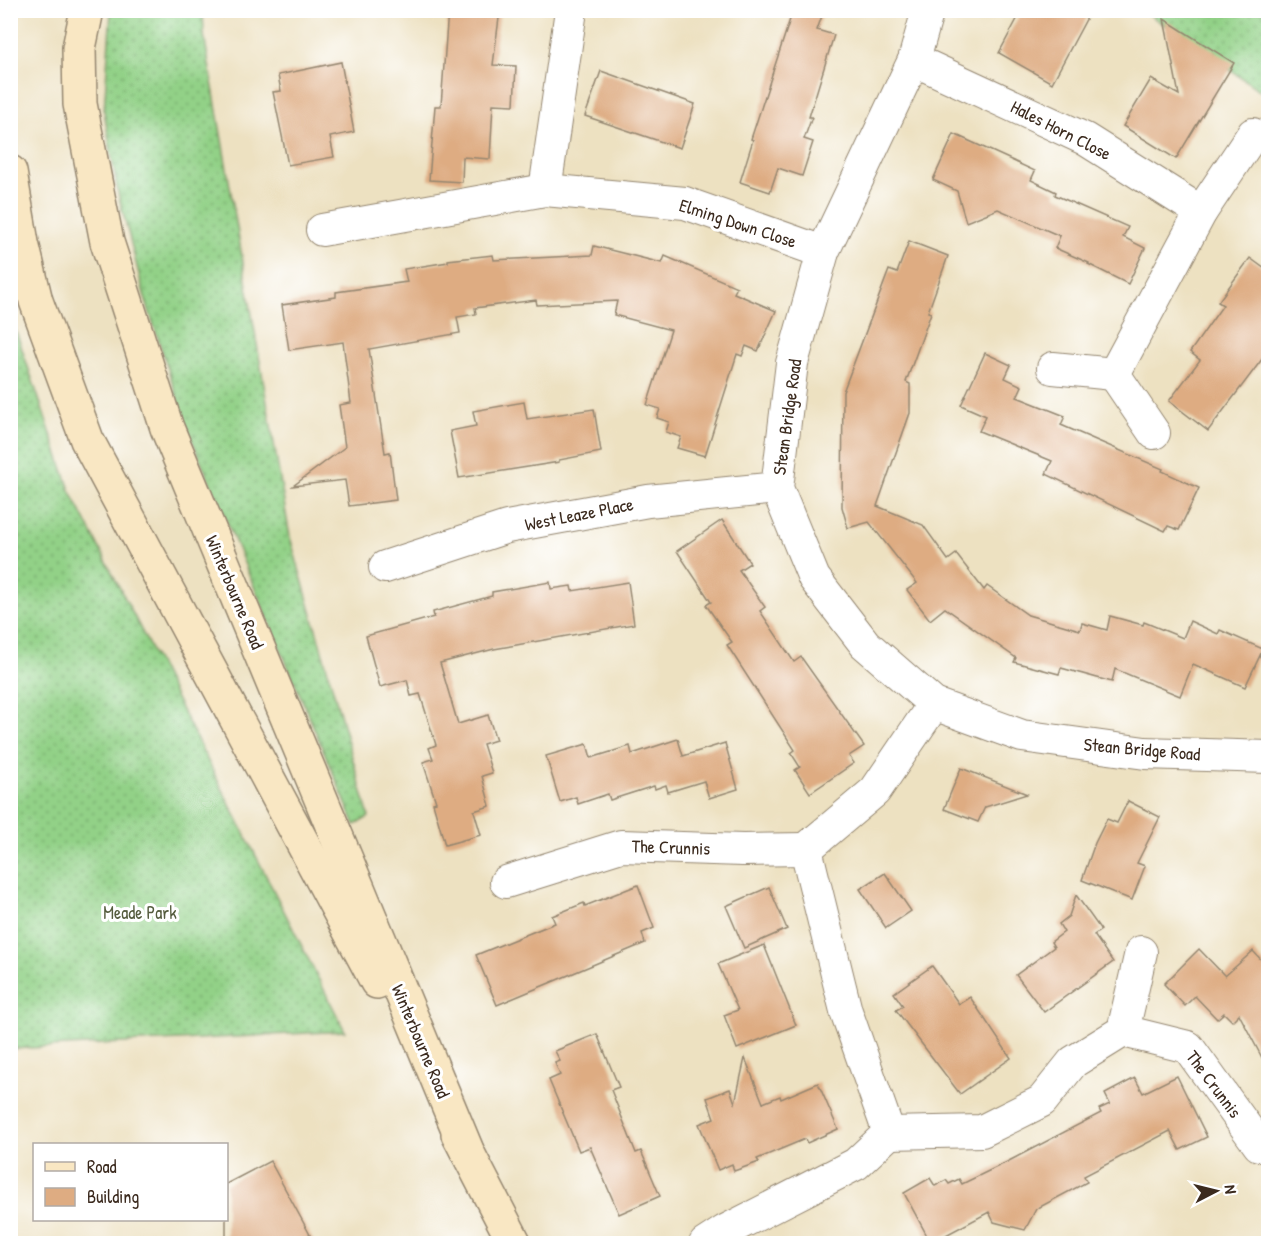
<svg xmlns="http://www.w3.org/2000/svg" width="1279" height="1254" font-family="'Patrick Hand',sans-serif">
<defs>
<pattern id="grass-dots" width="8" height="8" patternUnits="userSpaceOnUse" patternTransform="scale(1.5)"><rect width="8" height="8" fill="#92d187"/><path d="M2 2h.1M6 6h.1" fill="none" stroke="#78aa6e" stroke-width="1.8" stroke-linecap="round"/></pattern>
</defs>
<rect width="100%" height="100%" fill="#fff"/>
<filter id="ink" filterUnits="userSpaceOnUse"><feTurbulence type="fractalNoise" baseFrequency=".0167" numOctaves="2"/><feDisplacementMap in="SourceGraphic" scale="12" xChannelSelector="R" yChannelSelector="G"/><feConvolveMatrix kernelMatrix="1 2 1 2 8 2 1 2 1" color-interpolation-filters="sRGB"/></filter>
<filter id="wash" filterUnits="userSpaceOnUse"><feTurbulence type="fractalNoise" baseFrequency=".008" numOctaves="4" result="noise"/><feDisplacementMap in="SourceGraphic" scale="24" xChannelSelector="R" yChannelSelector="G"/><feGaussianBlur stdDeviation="1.35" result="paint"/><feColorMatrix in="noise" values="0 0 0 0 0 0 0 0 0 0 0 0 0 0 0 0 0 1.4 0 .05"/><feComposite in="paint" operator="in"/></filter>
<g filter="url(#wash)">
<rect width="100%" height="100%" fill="#ede1c1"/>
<!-- grass -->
<g fill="url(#grass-dots)" stroke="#667e52" stroke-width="1.5">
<polygon points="111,11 203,11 204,35 290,537 369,817 355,825 187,428 145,298 118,193 104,111"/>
<polygon points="1144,11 1268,11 1268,96"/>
<polygon points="10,314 70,490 345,1031 11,1049"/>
</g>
<g id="blocks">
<!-- building -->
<g fill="#deac82">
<polygon points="448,10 500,10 493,65 516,66 514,105 493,104 490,159 463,157 462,182 429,180 435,106 441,106"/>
<polygon points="793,10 824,10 817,30 834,35 809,117 812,117 804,139 813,142 802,176 778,168 770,192 740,182 753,140 751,139"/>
<polygon points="1022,10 1091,10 1052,83 999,53"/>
<polygon points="1164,19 1234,63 1176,159 1123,126 1151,79 1179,95"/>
<polygon points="341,62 354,132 330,137 334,157 288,165 273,92 281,91 278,75"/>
<polygon points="601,71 695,104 680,148 585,116"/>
<polygon points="954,134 1035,171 1031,180 1056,192 1055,195 1128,227 1123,237 1145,248 1128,284 1088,264 1089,263 1055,248 1060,236 998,209 966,222 957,191 933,180"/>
<polygon points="909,241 948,256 928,312 931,313 906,382 910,384 910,413 877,506 923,525 948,560 956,554 984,590 987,586 1028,615 1080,630 1082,623 1107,630 1110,616 1143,625 1144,622 1183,638 1190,621 1218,634 1220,630 1263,649 1245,687 1193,664 1180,696 1115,669 1112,682 1061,668 1059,674 1014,662 1016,658 945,608 930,620 907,590 917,583 869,522 848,528 842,507 843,392 889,270 897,273"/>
<polygon points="594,246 662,263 665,256 737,287 734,293 776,311 758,351 746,346 742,356 737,354 705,456 677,448 681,437 666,432 669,422 657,418 660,409 647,405 671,330 614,315 617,301 537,305 536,300 475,308 476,314 457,317 460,333 369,349 385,453 390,452 396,500 349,506 345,480 293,486 345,447 339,405 351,403 343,342 289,350 282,305 336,297 336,292 407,282 404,269 448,262 448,260 493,255 494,260 592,255"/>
<polygon points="1250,258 1269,272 1269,350 1208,431 1169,401 1200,360 1190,352 1223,305 1218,302"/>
<polygon points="985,353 1011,365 1005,378 1022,386 1017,397 1065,416 1061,425 1163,469 1162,471 1199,488 1179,530 1168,526 1165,531 1046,474 1052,461 979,431 986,416 961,405"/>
<polygon points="524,402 527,419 594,409 601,452 559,460 559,462 459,478 450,431 476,426 473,411"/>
<polygon points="722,520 750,563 739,570 765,607 760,611 794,662 801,657 864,746 849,756 854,763 810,793 795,770 800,767 791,753 795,750 727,645 732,642 706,605 711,602 677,551"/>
<polygon points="550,582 551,589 571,586 572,591 628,582 634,624 494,649 440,663 458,724 488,715 496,740 483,744 492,773 482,776 490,806 474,811 481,835 445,845 433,803 436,802 423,762 433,759 429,748 436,745 420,694 411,696 407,680 380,687 366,636 434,617 433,612 492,596 492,592"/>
<polygon points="678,739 683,756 725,743 738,789 709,798 704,781 668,792 666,785 655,789 654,786 610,800 608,794 578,804 576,797 560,802 546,756 587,744 591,758 630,746 632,754"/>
<polygon points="961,768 1027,794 985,807 978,822 944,809"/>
<polygon points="1128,801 1160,817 1137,863 1145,866 1132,900 1082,880 1095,843 1107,819 1117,823"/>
<polygon points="885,873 911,911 886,928 860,889"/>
<polygon points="638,885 654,928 642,933 645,943 497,1005 476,955 555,923 552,916 584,903 585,906"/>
<polygon points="769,887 787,929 744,948 726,906"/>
<polygon points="1076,895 1101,930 1094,935 1113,962 1044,1012 1016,975 1054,947 1051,942 1064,932 1059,924 1069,916"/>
<polygon points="764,945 796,1025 737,1049 724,1015 738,1010 718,964"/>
<polygon points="1199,949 1225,976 1253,951 1269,968 1269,1071 1239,1014 1232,1021 1224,1013 1217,1019 1195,996 1185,1006 1164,984"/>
<polygon points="932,966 959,1004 970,997 1011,1058 960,1094 896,1010 903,1006 894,993"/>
<polygon points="597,1034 619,1087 611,1090 636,1153 641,1151 660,1196 619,1214 590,1147 579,1151 549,1080 560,1075 555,1063 560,1061 555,1051"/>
<polygon points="745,1058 763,1103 780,1096 781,1099 818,1083 838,1129 807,1143 805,1139 757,1159 759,1162 734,1171 732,1164 718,1170 699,1124 714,1118 707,1098 730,1089 735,1103"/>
<polygon points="1177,1076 1207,1137 1180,1150 1170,1131 1084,1176 1087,1182 1036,1209 1025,1230 994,1222 989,1212 931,1243 904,1193 930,1178 935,1186 946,1180 949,1184 959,1179 962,1184 1003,1164 1101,1113 1099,1109 1110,1104 1105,1094 1135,1078 1143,1093"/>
<polygon points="270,1161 315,1244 226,1244 226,1184"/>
</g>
</g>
</g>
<g filter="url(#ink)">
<use href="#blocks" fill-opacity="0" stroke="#948670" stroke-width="1.5"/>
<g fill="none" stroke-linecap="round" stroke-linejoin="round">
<!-- minor casing -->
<g stroke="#948670" stroke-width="34">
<g id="minor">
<polyline points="928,10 914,60 823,252 792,363 777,488 814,578 865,644 934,704 1022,736 1145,753 1268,757"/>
<polyline points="914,60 1085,139 1201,212"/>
<polyline points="545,190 571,10"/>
<polyline points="322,230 545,190 685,203 823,252"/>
<polyline points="1053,368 1114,374 1201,212 1253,134"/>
<polyline points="1114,374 1154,433"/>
<polyline points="385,567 507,527 648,501 777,488"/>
<polyline points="506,882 621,846 743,850 806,849"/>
<polyline points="1123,1031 1188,1047 1259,1145"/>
<polyline points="889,1133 982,1131 1042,1101 1073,1062 1123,1031 1141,952"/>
<polyline points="705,1244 725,1231 856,1164 889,1133 846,1011 806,849 875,791 934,704"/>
</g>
</g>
<!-- secondary casing -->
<g stroke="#948670" stroke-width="36">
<g id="secondary">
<polyline points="87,10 79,48 80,104 107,242 167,428 468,1153"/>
<polyline points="10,172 22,243 36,301 87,440 377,982"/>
<polyline points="458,1134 515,1244"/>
</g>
</g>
<!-- minor -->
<use href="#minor" stroke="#fff" stroke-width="32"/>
<!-- secondary -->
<use href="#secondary" stroke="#f9e7c3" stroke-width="33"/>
</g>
</g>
<g text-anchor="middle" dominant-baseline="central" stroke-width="6" stroke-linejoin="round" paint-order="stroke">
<!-- street labels -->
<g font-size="18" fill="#3b2a1e" stroke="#fff">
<text transform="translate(1061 130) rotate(27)">Hales Horn Close</text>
<text transform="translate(738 223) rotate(18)">Elming Down Close</text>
<text transform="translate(787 417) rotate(-82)">Stean Bridge Road</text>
<text transform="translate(579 514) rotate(-11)">West Leaze Place</text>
<text transform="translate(235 592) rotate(67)">Winterbourne Road</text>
<text transform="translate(1142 749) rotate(5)">Stean Bridge Road</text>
<text transform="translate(671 847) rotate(2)">The Crunnis</text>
<text transform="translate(421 1041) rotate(67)">Winterbourne Road</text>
<text transform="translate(1214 1084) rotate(53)">The Crunnis</text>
</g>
<!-- park labels -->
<g font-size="18" fill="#555c3e" stroke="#fff">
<text x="140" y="912">Meade Park</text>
</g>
</g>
<!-- margin -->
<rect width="1279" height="1254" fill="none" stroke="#fff" stroke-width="36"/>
<!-- legend -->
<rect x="33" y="1143" width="195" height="78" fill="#ffffff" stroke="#b1aaa5" stroke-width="1.5"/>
<rect x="45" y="1162" width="30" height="9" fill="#f9e7c3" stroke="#b1aaa5" stroke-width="1.5"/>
<text x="87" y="1173" font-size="18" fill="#3b2a1e">Road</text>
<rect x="45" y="1188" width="30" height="18" fill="#deac82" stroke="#b1aaa5" stroke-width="1.5"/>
<text x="87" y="1203" font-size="18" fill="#3b2a1e">Building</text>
<!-- north arrow -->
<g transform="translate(1216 1191) rotate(83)" stroke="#ffffff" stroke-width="4.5" paint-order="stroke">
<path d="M0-4.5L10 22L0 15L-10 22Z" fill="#3b2a1e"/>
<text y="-9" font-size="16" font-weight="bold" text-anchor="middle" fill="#3b2a1e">N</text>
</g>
</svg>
